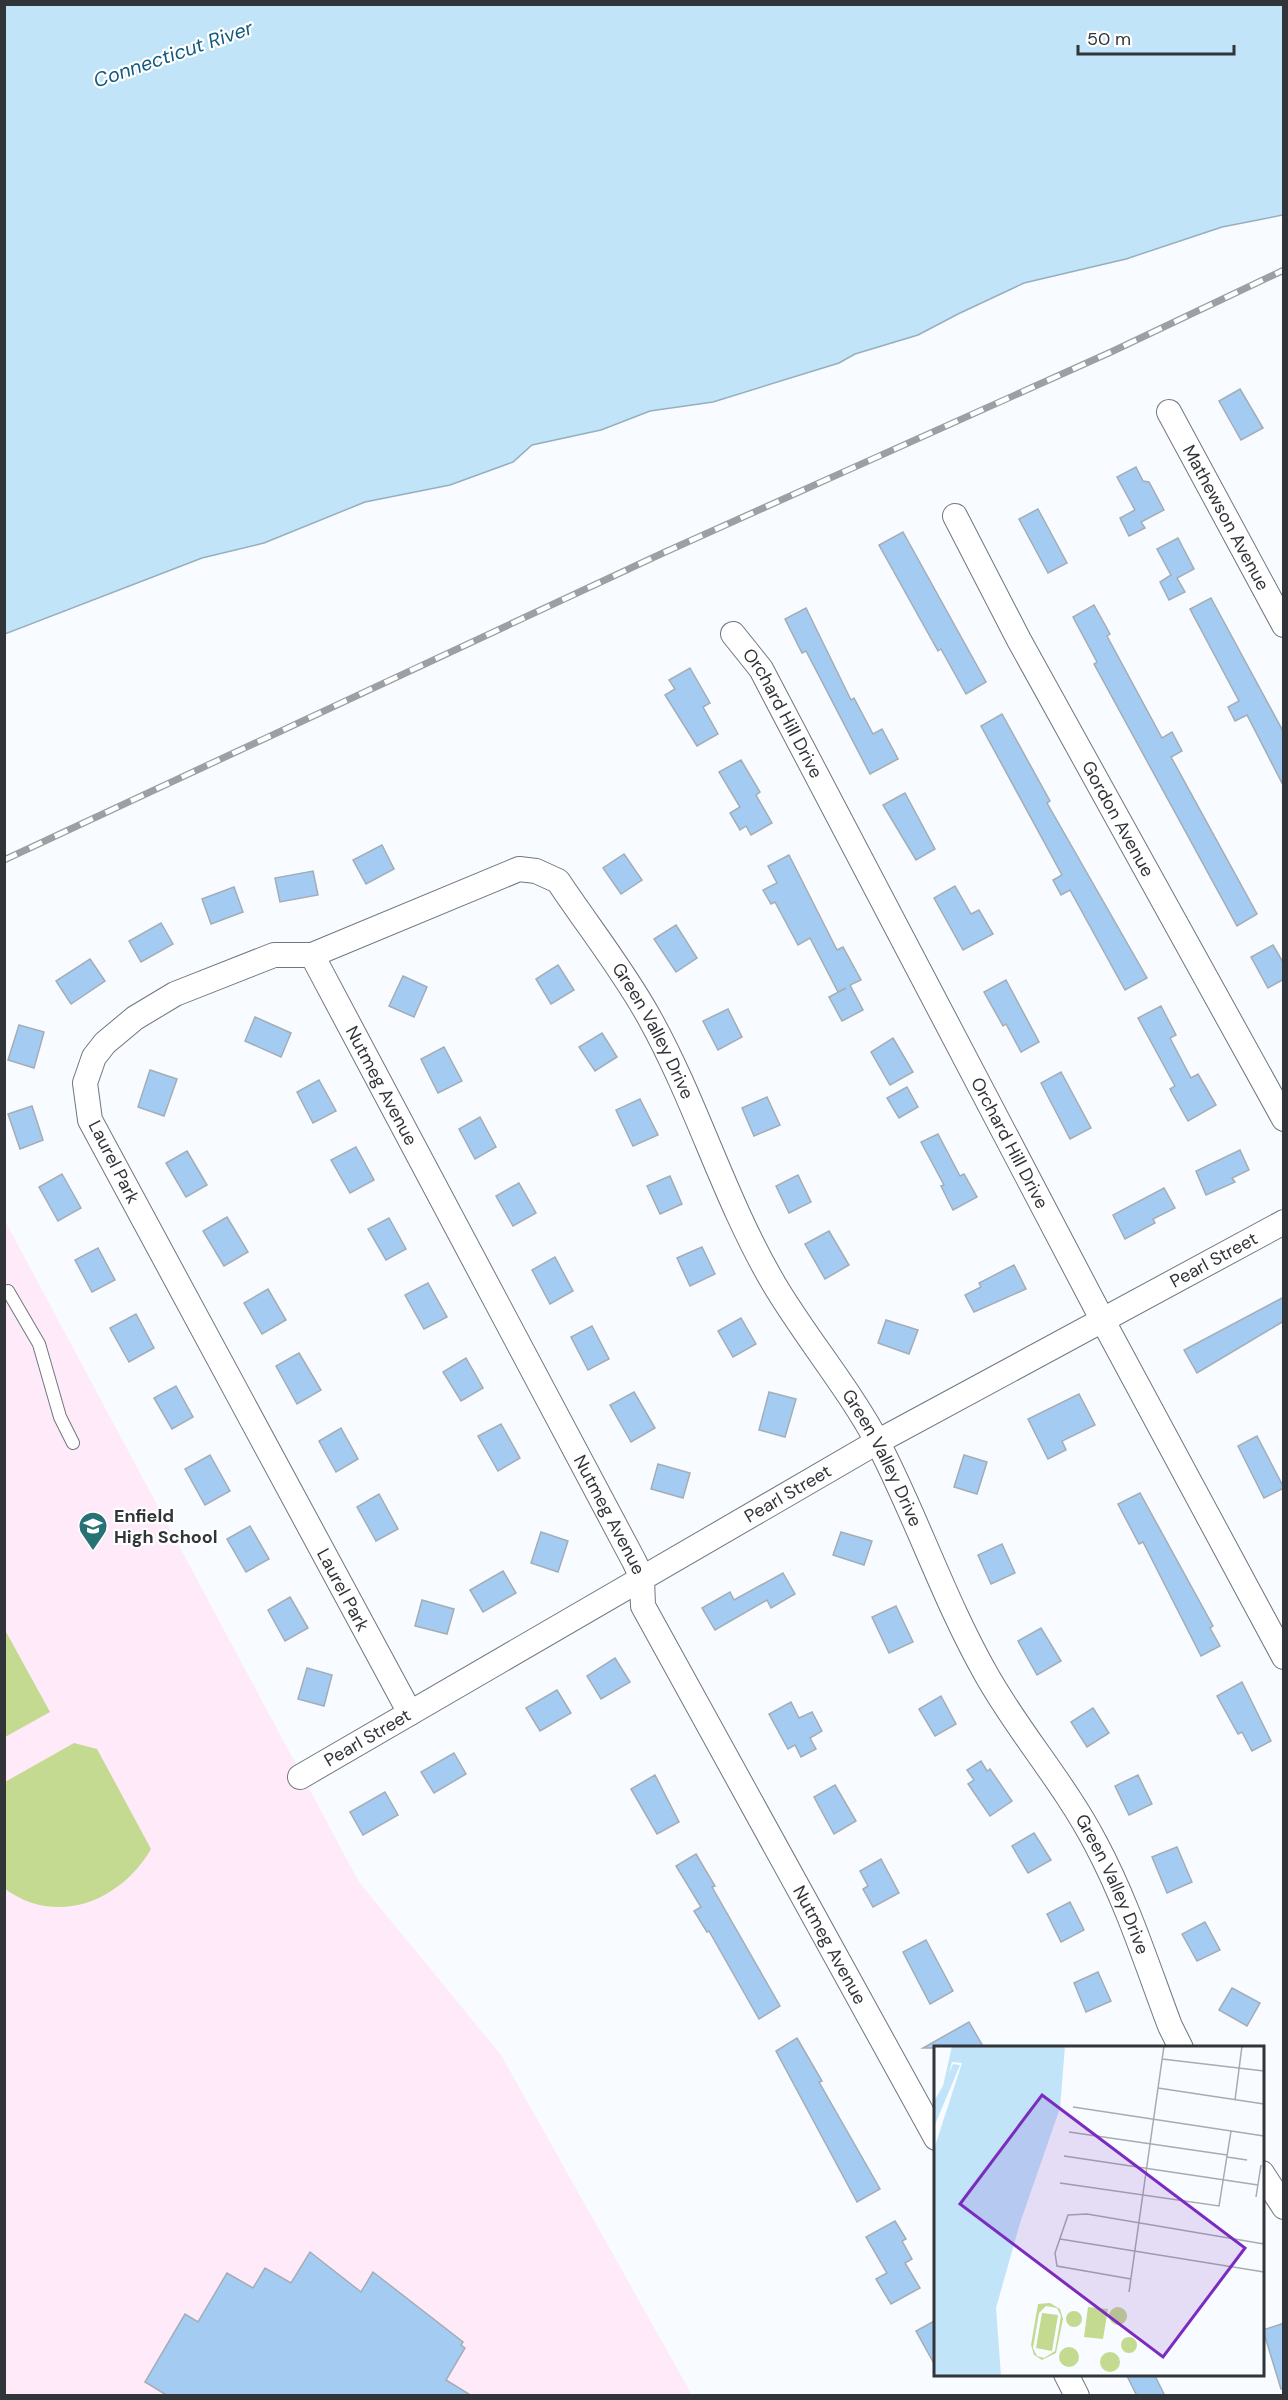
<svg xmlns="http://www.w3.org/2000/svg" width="1288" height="2400" font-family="'DM Sans',sans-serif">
<rect width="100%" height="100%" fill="#f8fbff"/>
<!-- education -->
<polygon fill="#feeaf9" points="4,1219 359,1882 501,2055 692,2395 5,2395"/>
<!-- green -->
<g fill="#c3da90">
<polygon points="5,1630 50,1712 5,1737 4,1737"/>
<path d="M74,1743L97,1749L151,1849C121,1901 57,1927 5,1889V1782Z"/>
</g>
<!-- water -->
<polygon fill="#c1e4f9" stroke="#96afbf" stroke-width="1.5" points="5,4 1283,5 1283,215 1222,227 1126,259 1024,283 958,314 918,335 855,354 839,363 713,402 650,411 601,430 532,445 513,462 450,485 365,502 264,543 202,558 5,634"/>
<!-- building -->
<g fill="#a4ccf3" stroke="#a4adb6" stroke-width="1.5">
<polygon points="1240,389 1263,428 1241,440 1219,401"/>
<polygon points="1136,467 1143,481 1149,482 1164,510 1141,522 1145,528 1129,536 1120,518 1135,510 1117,477"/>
<polygon points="1038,509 1067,563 1048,573 1019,519"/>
<polygon points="903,532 986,682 966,694 941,649 938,651 879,545"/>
<polygon points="1178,538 1194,569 1177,578 1185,592 1169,600 1160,582 1171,575 1157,549"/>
<polygon points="1211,598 1284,733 1284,787 1247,715 1235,721 1228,707 1239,701 1190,609"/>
<polygon points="1094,605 1110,634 1107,636 1162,738 1172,732 1182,751 1171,757 1257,914 1237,926 1094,664 1097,662 1073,617"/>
<polygon points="806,608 851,700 854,698 873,734 882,729 898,759 870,774 806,651 802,653 785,619"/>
<polygon points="690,668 710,703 703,707 718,734 697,746 665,695 675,689 669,680"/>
<polygon points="1002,714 1050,801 1047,803 1147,978 1125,990 1070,890 1061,895 1053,880 1062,875 981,726"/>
<polygon points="741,760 760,792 756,795 772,823 751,835 746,826 740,830 730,813 740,807 719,772"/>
<polygon points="905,793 935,849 916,860 883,805"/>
<polygon points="382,845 394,869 366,884 353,860"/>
<polygon points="624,854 642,880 621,894 603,868"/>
<polygon points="789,855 837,950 843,947 861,980 850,985 863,1010 842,1021 829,997 846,988 838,992 810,938 798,945 775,902 771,904 763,890 777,883 768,866"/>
<polygon points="313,871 318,895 280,902 275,878"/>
<polygon points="955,886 971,914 979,910 993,934 963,950 934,898"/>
<polygon points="234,887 243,912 211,924 202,899"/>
<polygon points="161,923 173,944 141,962 129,941"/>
<polygon points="676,925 697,958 676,972 654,939"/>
<polygon points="1273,945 1284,964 1284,979 1268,988 1251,957"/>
<polygon points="90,959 105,981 71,1004 56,981"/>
<polygon points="558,965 574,990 551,1004 536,979"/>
<polygon points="403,976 427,987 414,1017 389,1006"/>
<polygon points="1006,980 1039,1042 1021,1052 1006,1024 1003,1026 984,992"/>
<polygon points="1161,1006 1176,1035 1170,1038 1191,1078 1198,1074 1216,1105 1188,1121 1170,1089 1175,1086 1138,1018"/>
<polygon points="728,1009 742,1037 718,1050 703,1021"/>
<polygon points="255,1017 291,1033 281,1057 245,1041"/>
<polygon points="19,1025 44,1032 34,1068 8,1060"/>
<polygon points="602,1033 617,1057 595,1071 579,1047"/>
<polygon points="893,1038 913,1072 890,1085 871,1052"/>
<polygon points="444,1047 462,1081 438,1093 421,1059"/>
<polygon points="150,1070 177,1079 164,1116 138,1107"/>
<polygon points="1061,1072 1091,1128 1070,1139 1041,1083"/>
<polygon points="319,1080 336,1111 313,1123 297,1092"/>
<polygon points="907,1087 918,1107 899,1118 887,1098"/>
<polygon points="767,1097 780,1125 754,1136 742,1108"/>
<polygon points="640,1099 658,1135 633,1146 616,1110"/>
<polygon points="32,1106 43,1140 20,1149 8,1114"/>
<polygon points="480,1117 496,1147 475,1159 459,1129"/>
<polygon points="938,1134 960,1176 964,1174 977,1197 953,1210 941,1186 944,1185 921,1142"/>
<polygon points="356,1147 374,1180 350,1193 331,1160"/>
<polygon points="1240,1150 1249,1170 1232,1178 1235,1182 1206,1195 1196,1171"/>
<polygon points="187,1151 207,1185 186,1197 166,1163"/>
<polygon points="62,1174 81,1208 58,1221 39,1187"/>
<polygon points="798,1175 811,1202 789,1213 776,1186"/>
<polygon points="670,1176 682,1204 660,1214 647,1186"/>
<polygon points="519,1183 536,1213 513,1226 496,1196"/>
<polygon points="1164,1188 1175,1208 1153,1219 1155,1223 1125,1239 1113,1215"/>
<polygon points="227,1217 248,1252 224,1266 203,1231"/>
<polygon points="389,1218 406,1249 386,1260 368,1229"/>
<polygon points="829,1231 849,1265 825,1279 805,1244"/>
<polygon points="702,1247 715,1274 690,1286 677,1258"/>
<polygon points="98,1248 115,1280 92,1292 75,1260"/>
<polygon points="555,1257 573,1291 550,1304 532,1270"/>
<polygon points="1014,1265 1026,1289 974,1312 965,1295 981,1287 979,1283"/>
<polygon points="428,1283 447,1317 424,1329 405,1295"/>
<polygon points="268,1289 286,1320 262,1334 244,1303"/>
<polygon points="1284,1297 1284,1321 1197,1373 1184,1350"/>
<polygon points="136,1314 154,1348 129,1362 110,1328"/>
<polygon points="741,1318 756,1344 733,1357 718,1331"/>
<polygon points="886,1320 918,1330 909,1354 878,1343"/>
<polygon points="592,1326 609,1359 588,1370 571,1337"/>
<polygon points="299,1353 321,1390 297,1404 276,1366"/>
<polygon points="466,1358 483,1388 461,1401 443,1372"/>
<polygon points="176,1386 193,1417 172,1429 154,1398"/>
<polygon points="634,1392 655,1428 631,1442 610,1405"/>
<polygon points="769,1392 796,1399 785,1437 759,1430"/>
<polygon points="1079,1394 1095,1425 1062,1441 1066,1450 1048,1459 1028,1419"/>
<polygon points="501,1424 520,1458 498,1471 478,1436"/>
<polygon points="341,1428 358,1459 336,1472 319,1441"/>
<polygon points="1257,1436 1284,1488 1264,1498 1238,1446"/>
<polygon points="210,1455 230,1491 205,1505 185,1469"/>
<polygon points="964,1455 987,1462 977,1494 954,1487"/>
<polygon points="658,1464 690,1473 683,1498 651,1489"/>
<polygon points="1140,1493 1213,1626 1210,1628 1220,1646 1201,1656 1143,1542 1139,1544 1118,1504"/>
<polygon points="379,1494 398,1529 376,1541 357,1507"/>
<polygon points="250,1526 269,1559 246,1572 227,1539"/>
<polygon points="541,1532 568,1541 558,1572 531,1563"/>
<polygon points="841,1532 872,1541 864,1565 833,1555"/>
<polygon points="1002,1544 1015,1573 991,1584 978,1555"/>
<polygon points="503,1571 516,1593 483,1612 470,1590"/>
<polygon points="783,1573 795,1594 771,1608 767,1600 715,1630 702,1608 730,1592 734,1600"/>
<polygon points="290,1597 308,1628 285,1641 268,1610"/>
<polygon points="422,1600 454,1609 447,1634 415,1626"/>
<polygon points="896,1606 913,1642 889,1653 872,1617"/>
<polygon points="1041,1628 1061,1661 1037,1675 1018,1641"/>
<polygon points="615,1658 630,1682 601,1699 587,1676"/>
<polygon points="307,1668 332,1675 324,1706 298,1699"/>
<polygon points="1242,1682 1271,1741 1252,1751 1242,1732 1238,1734 1217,1696"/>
<polygon points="557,1690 571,1713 540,1731 526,1708"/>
<polygon points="941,1696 956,1724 935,1736 919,1709"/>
<polygon points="791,1702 799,1718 812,1712 822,1731 810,1738 816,1749 801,1757 795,1745 788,1749 769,1714"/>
<polygon points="1093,1708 1109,1733 1087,1747 1071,1722"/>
<polygon points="454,1753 466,1774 434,1793 421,1772"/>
<polygon points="981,1761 987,1771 990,1769 1012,1801 990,1816 968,1784 974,1780 967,1770"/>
<polygon points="655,1775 679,1822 657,1834 631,1789"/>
<polygon points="1138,1775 1152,1804 1129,1815 1115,1786"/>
<polygon points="835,1785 856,1821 834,1834 814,1797"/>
<polygon points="385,1792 398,1815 363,1835 350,1812"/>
<polygon points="1034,1833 1051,1860 1028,1873 1012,1846"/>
<polygon points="1177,1847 1192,1882 1167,1893 1152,1857"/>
<polygon points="696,1854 715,1886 712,1887 780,2006 759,2019 709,1931 707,1932 694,1911 701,1907 676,1866"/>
<polygon points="881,1859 899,1893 873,1907 863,1889 868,1886 860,1871"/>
<polygon points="1070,1902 1084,1930 1061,1942 1047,1914"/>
<polygon points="1205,1922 1220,1950 1197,1961 1182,1934"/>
<polygon points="926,1940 953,1991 930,2004 903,1952"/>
<polygon points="1098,1972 1111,2001 1086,2012 1074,1983"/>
<polygon points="1232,1988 1260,2003 1247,2026 1219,2010"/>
<polygon points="969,2022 984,2048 923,2048"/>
<polygon points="797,2038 822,2081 819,2082 880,2189 857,2202 776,2051"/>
<polygon points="895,2221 906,2239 902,2241 912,2259 905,2263 920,2288 891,2304 876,2279 887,2273 866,2237"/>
<polygon points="310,2252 361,2292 373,2272 463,2342 461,2345 465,2348 446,2380 472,2396 168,2396 145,2382 185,2314 198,2322 227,2273 253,2288 265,2268 291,2283"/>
<polygon points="936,2320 936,2367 916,2331"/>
<polygon points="1284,2323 1284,2389 1281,2389 1263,2330"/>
<polygon points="1126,2374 1154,2374 1165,2396 1137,2396"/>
</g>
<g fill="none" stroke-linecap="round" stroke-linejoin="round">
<!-- service casing -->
<g stroke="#6f777f" stroke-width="14">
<polyline id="service" points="8,1291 39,1344 60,1417 73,1443"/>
</g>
<!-- minor casing -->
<g stroke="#6f777f" stroke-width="26">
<g id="minor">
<path id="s1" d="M1169,412L1284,625"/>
<path id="s2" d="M955,516L1019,640L1284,1119"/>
<path id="s3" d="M733,634L761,669L1102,1319L1284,1657"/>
<path id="s4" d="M312,955L634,1561L642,1578L643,1606L936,2138"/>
<path id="s5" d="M410,1713L90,1120L85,1083L94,1057L105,1043L135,1018L175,994L274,955H312L519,869L536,871L558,881C588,926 623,970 649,1017C697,1103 724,1199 774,1284C806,1338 848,1387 878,1443C917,1518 944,1600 986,1674C1019,1733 1065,1784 1096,1844C1127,1902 1147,1965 1170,2026L1181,2048"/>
<path id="s6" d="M300,1777L877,1442L1284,1222"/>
<polyline points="1262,2173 1284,2207"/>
<polyline points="1066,2374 1077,2396"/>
</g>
</g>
<!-- service -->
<use href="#service" stroke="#fff" stroke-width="12"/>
<!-- minor -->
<use href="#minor" stroke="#fff" stroke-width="24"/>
<!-- rail casing -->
<g stroke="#9c9fa3" stroke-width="7">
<polyline id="rail" points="4,860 663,553 1111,352 1284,270"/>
</g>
<!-- rail -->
<use href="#rail" stroke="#fff" stroke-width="4.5" stroke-dasharray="14" stroke-linecap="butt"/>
</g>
<!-- icons -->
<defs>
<g id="school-pin" transform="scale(1.5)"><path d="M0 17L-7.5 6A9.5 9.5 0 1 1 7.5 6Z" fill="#287275" stroke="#fff"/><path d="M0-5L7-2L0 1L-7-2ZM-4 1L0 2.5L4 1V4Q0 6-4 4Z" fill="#fff"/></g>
</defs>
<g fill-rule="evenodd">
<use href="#school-pin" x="93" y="1526"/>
</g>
<g text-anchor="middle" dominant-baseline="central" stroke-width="4.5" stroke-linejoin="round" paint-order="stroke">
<!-- street labels -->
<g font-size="18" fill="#313438" stroke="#fff">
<text stroke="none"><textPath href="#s1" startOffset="120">Mathewson Avenue</textPath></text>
<text stroke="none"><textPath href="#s3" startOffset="94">Orchard Hill Drive</textPath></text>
<text stroke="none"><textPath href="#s2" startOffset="344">Gordon Avenue</textPath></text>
<text stroke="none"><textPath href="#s5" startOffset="1430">Green Valley Drive</textPath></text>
<text stroke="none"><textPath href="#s4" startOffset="148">Nutmeg Avenue</textPath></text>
<text stroke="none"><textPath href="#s3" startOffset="580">Orchard Hill Drive</textPath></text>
<text transform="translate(114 1162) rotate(63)">Laurel Park</text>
<text stroke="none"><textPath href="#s6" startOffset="1050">Pearl Street</textPath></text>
<text stroke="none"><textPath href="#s5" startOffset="1916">Green Valley Drive</textPath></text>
<text stroke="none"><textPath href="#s6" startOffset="564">Pearl Street</textPath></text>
<text stroke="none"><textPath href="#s4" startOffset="634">Nutmeg Avenue</textPath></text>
<text transform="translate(343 1590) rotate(62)">Laurel Park</text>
<text stroke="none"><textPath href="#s6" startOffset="78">Pearl Street</textPath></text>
<text stroke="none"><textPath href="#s5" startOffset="2402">Green Valley Drive</textPath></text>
<text stroke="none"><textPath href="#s4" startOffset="1120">Nutmeg Avenue</textPath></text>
</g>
<!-- poi labels -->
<g font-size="18" font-weight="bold" fill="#313438" stroke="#fff" text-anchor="start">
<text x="114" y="1516">Enfield<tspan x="114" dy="21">High School</tspan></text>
</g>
<!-- water labels -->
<g font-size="20" font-style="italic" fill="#115a7d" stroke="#fff">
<text transform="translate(173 54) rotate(-19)">Connecticut River</text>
</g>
</g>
<!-- overview -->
<g transform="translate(934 2046)">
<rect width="330" height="330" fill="#f8fbff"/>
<path d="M116,257L126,263L129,273L122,307L108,314L100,309L97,299L104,258ZM112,260L123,262L127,270L121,305L110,312L103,310L99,302L105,267ZM154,261L174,263L169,293L150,291ZM175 270a9 9 0 1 1 18 0a9 9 0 1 1-18 0ZM132 273a8 8 0 1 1 16 0a8 8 0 1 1-16 0ZM108,267L124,269L118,305L102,302ZM187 299a8 8 0 1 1 16 0a8 8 0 1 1-16 0ZM125 311a10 10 0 1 1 20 0a10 10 0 1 1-20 0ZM166 316a10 10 0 1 1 20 0a10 10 0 1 1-20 0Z" fill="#c3da90" fill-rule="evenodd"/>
<path d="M18,0H131L126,62L86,177L62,262L67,330H0V103L28,17L18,16L15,28L19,18L26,19L0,81V55L9,40Z" fill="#c1e4f9"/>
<path fill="none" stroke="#a8abaf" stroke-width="1.5" d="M228,13L330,25M224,42L330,58M301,54L308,0M139,61L330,90M135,86L293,109M130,110L324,139M293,111L313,114M126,137L285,160L297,85M322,151L327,119M126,193L330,226M197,233L123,220L121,207L134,169L153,168L330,198M195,246L230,0"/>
<path fill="#7b2cbf" fill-opacity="0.15" stroke="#7b2cbf" stroke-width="3" d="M108,49L311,202L229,311L26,158Z"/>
<rect width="330" height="330" fill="none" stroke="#313438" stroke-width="3"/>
</g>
<!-- border -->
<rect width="1288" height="2400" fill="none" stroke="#313438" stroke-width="12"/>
<!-- scale -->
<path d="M1078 45v9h156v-9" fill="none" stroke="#313438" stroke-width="3"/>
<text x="1087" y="45" font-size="18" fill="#313438" stroke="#ffffff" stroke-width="4.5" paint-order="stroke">50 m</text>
</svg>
